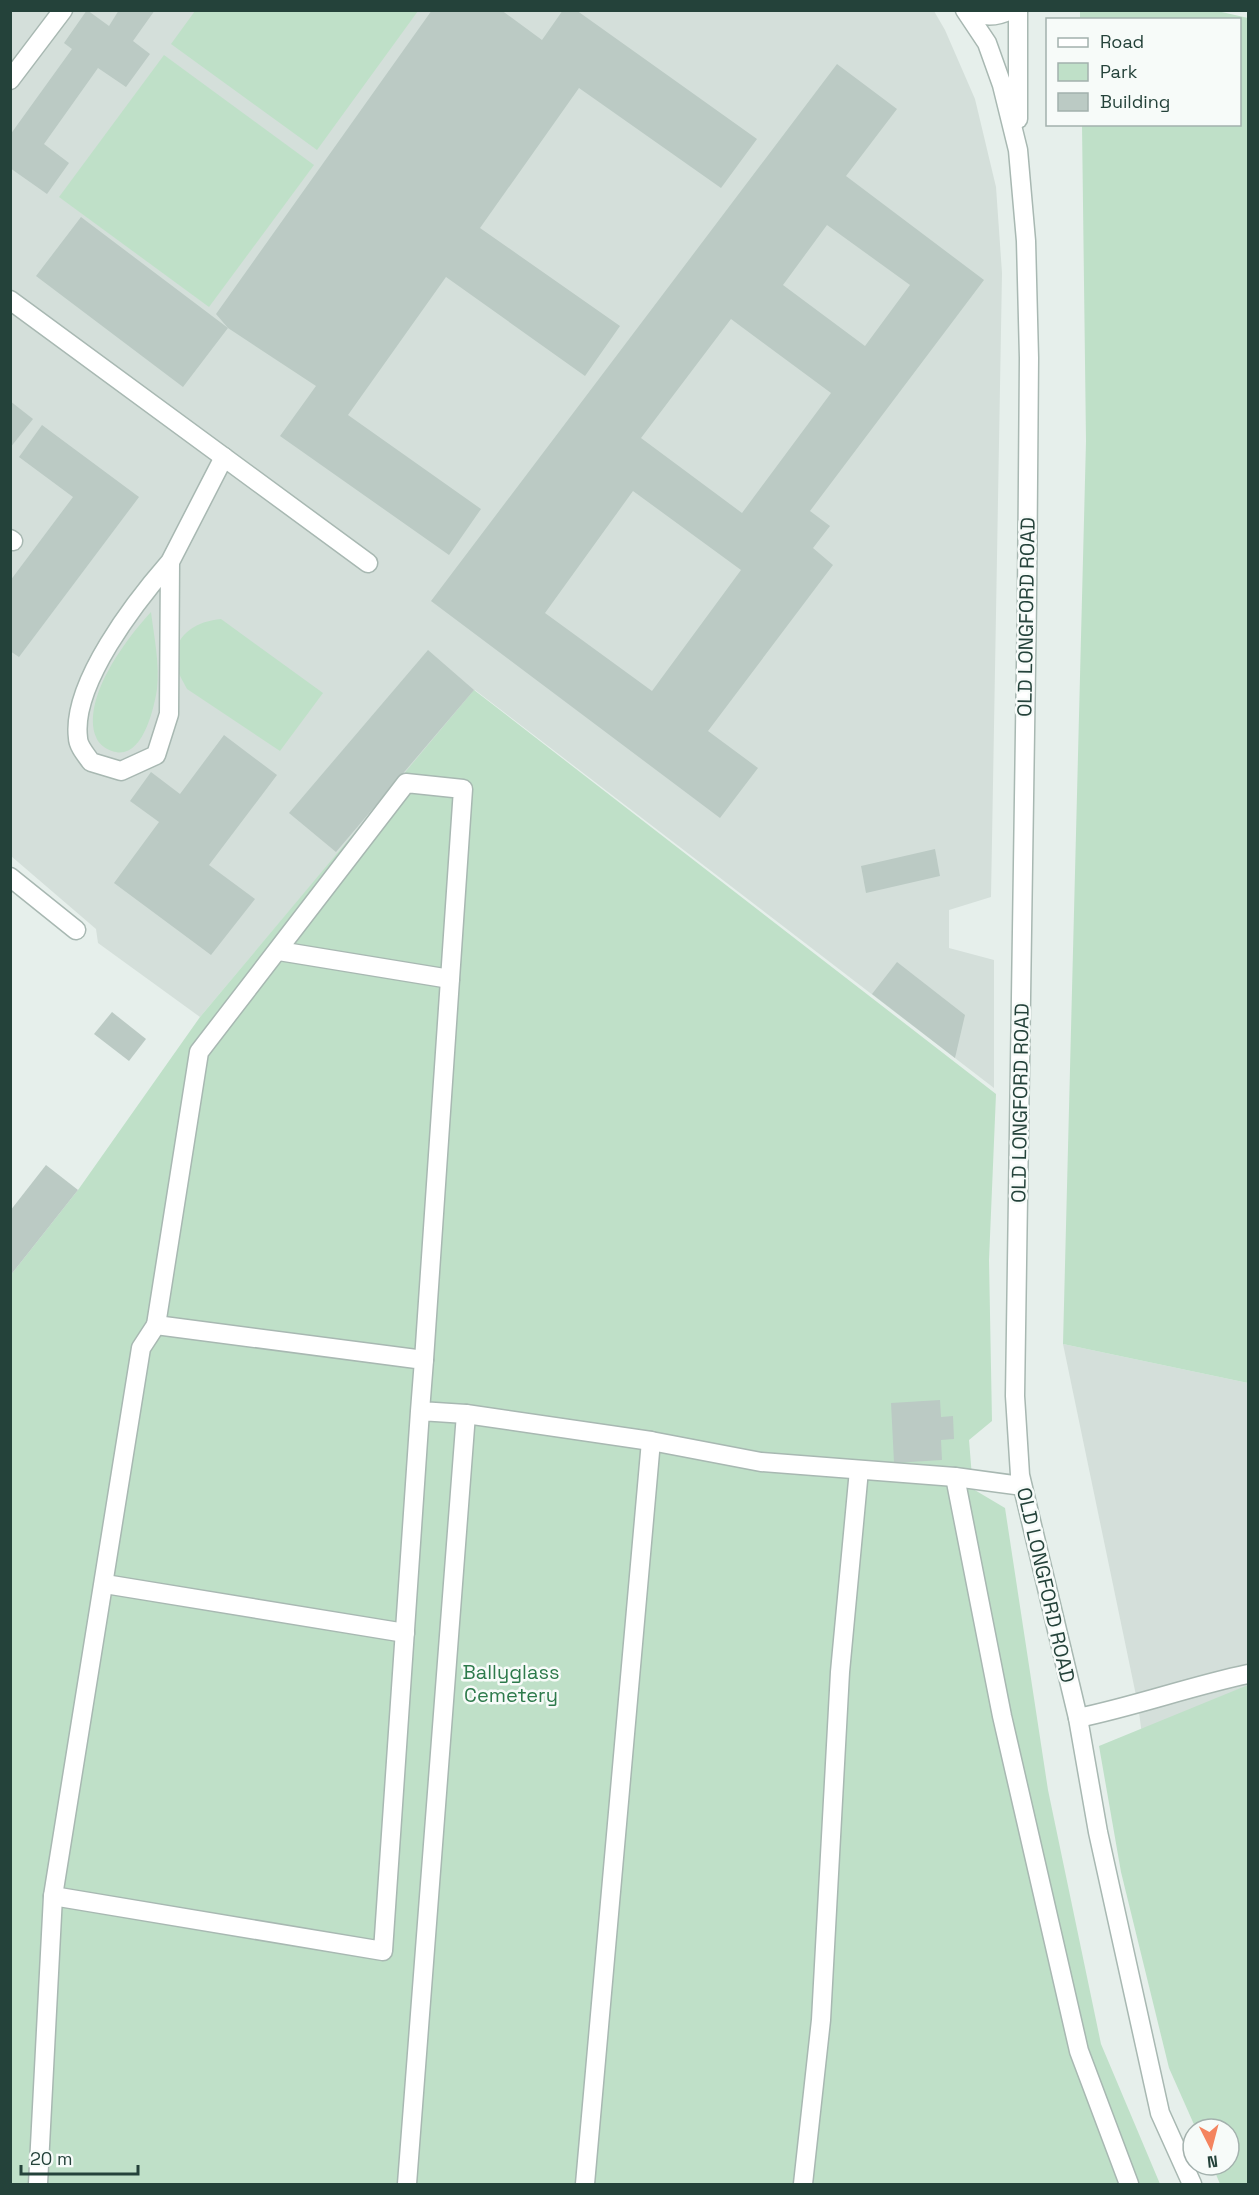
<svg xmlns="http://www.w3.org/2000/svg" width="1259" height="2195" font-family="'Space Grotesk',sans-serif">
<rect width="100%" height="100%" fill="#e6efeb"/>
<!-- built -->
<g fill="#d4dfda">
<polygon points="11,11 934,11 945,30 975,99 996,187 1002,273 991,897 949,910 949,948 994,960 994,1088 475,690 200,1017 98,943 96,929 11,856"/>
<polygon points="1063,1344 1248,1383 1248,2184 1229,2165 1229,2129 1191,2098 1138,1705"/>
</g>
<!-- green -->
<g fill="#bfe0c8">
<polygon points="195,11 195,10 418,11 317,150 171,44"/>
<polygon points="1080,11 1213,10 1248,18 1248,1383 1063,1344 1086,441 1082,125 1240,124 1240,20 1080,19"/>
<polygon points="164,55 314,165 209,307 59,197"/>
<path d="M151,612C154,637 160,664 157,689C154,709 142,762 112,751C105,749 98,743 96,737C81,698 127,638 151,612Z"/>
<path d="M221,619L323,693L280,751L187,689C183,681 177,672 176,663C172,635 197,621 221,619Z"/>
<polygon points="474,690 996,1094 989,1260 992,1421 969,1440 973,1489 1005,1508 1048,1790 1101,2044 1160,2184 11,2184 10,1276 78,1190 200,1017"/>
<polygon points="1248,1685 1248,2184 1220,2184 1212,2165 1229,2165 1229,2129 1196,2129 1169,2068 1121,1872 1099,1746"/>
</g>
<!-- building -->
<g fill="#bbcac4" fill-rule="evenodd">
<polygon points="87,10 109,26 119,10 155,10 133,41 150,54 126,87 98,68 44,144 69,163 47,194 10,168 10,135 72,49 64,43"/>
<polygon points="432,10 501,10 542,40 563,10 576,10 757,139 721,188 579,88 480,228 620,326 585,376 446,277 348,415 481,509 449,555 280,436 316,386 228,328 183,387 36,276 81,217 228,328 216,314"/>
<path d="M837,64L897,109L846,176L984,280L810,511L830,526L813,548L833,565L708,731L758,768L720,818L431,601ZM827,225L910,285L865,346L783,285ZM731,319L831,393L742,513L641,438ZM633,491L741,570L652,691L545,613Z"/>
<polygon points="10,401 33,419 10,448"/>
<polygon points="42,425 139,497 19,657 10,651 10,581 73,497 19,457"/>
<polygon points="428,650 474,690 336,852 289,813"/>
<polygon points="224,735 277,775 209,865 255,899 211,955 114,883 159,822 130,801 151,772 180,794"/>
<polygon points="935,849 940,876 866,893 861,866"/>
<polygon points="897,962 965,1015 955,1058 872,994"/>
<polygon points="112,1012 146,1039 129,1061 94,1034"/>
<polygon points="46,1165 78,1190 10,1276 10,1211"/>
<polygon points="940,1400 941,1417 953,1416 954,1439 941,1440 942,1460 894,1463 891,1403"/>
</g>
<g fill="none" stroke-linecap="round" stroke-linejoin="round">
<!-- service casing -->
<g stroke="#a8b8b2" stroke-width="21">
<g id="service">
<polyline points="10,80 63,10"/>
<polyline points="10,300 368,563"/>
<polyline points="10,539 13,541"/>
<path d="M170,562C136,601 71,684 78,738C78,746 87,756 91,762L121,771L156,755L169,714L170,562L224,457"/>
<polyline points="279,951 450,979"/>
<polyline points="156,1325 199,1052 406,783 463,789 424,1360"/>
<polyline points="420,1411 383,1951 53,1896 141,1348 156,1325 424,1360 420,1411 466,1414 651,1441 761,1462 955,1477 1022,1486"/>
<polyline points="955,1477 1002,1716 1079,2051 1129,2184"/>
<polyline points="105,1584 405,1633"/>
<path d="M1078,1718C1136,1706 1191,1686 1248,1674"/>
<polyline points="38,2184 53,1896"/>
<polyline points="407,2184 466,1414"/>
<polyline points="585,2184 651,1441"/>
<polyline points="803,2184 821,2020 840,1672 859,1470"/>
</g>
</g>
<!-- minor casing -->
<g stroke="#a8b8b2" stroke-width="21">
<polyline id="minor" points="10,877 76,930"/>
</g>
<!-- tertiary casing -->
<g stroke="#a8b8b2" stroke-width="21">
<g id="tertiary">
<polyline points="965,10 987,43 1002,85 1018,150 1026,241 1029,358 1027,599 1015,1396 1020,1475 1078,1718 1098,1832 1160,2113 1192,2184"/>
<path d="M968,10C982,17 995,18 1010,10"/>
<polyline points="1018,119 1018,10"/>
</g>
</g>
<!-- service -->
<use href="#service" stroke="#fff" stroke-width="18"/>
<!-- minor -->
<use href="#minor" stroke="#fff" stroke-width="18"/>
<!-- tertiary -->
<use href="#tertiary" stroke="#fff" stroke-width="18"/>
</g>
<g text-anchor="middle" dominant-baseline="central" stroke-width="5" stroke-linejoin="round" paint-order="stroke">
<!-- street labels -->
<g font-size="20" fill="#24423a" stroke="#f7fbf9">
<text transform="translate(1026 617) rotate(-89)">OLD LONGFORD ROAD</text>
<text transform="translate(1020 1103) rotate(-89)">OLD LONGFORD ROAD</text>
<text transform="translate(1046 1585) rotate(77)">OLD LONGFORD ROAD</text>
</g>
<!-- park labels -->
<g font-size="20" fill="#2d7a4b" stroke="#f7fbf9">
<text x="511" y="1672">Ballyglass<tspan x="511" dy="23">Cemetery</tspan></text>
</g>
</g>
<!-- border -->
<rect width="1259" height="2195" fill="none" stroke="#24423a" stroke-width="24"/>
<!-- legend -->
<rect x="1046" y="18" width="195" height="108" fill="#f7fbf9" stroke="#a3b1ad" stroke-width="1.5"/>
<rect x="1058" y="38" width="30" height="9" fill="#ffffff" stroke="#a3b1ad" stroke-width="1.5"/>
<text x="1100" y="48" font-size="18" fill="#24423a">Road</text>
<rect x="1058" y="63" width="30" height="18" fill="#bfe0c8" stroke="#a3b1ad" stroke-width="1.5"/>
<text x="1100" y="78" font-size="18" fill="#24423a">Park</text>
<rect x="1058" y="93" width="30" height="18" fill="#bbcac4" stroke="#a3b1ad" stroke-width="1.5"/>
<text x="1100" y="108" font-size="18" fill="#24423a">Building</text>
<!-- north arrow -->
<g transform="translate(1211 2147) rotate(174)"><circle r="28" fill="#f7fbf9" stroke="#a3b1ad" stroke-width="1.5"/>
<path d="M0-4.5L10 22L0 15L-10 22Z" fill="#f4845f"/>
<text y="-9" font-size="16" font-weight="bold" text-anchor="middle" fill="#24423a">N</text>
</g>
<!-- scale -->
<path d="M21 2165v9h117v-9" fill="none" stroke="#24423a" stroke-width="3"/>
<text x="30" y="2165" font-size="18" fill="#24423a" stroke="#f7fbf9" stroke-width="4.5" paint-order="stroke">20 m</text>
</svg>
